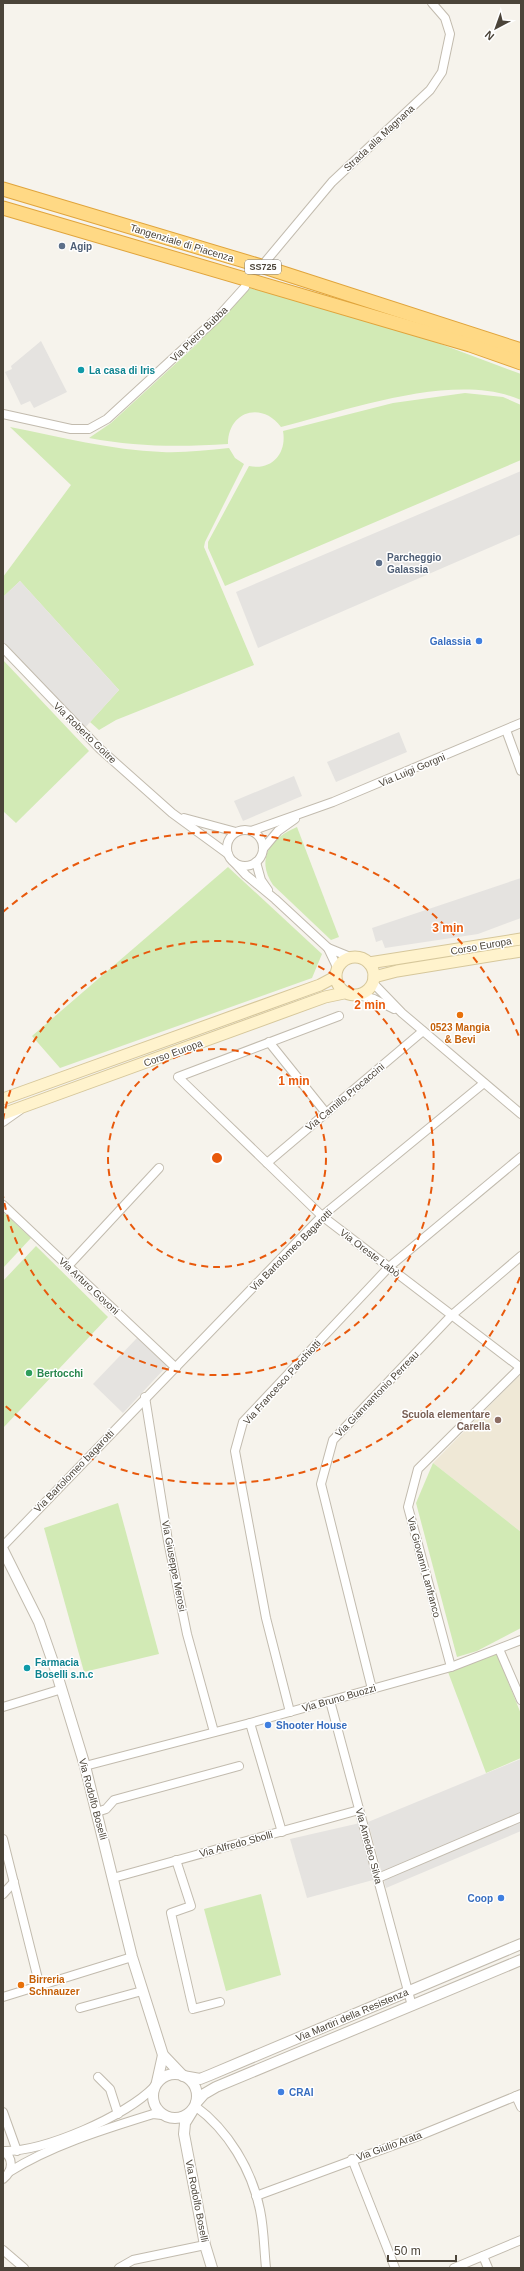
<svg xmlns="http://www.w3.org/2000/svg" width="524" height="2271" font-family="Arial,sans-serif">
<rect width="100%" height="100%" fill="#f6f3ec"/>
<!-- education -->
<polygon fill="#efe8d6" points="519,1376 521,1377 521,1532 433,1463"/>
<!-- green -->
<g fill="#d2eab5">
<path d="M250,288L414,334L521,374V400C455,371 349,410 281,427C262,401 228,411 228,444C181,447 136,447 89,438L111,423L197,344Z"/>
<path d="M465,393L503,397L521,405V460L225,586L208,548V542L249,466C272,471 287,453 283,431L393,403Z"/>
<path d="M10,427C60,437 111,450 162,452C184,453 207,450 229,448L235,458L244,464L205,542L204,547L254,665L116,720L99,730L90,722L119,690L20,581L3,597V577L71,485Z"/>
<polygon points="3,660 89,751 16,823 3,811"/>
<path d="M297,827L339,937L331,940L273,885C255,858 271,838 297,827Z"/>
<polygon points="228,867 322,954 312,978 60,1068 32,1036"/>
<polygon points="3,1212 31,1238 3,1268"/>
<polygon points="36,1246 108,1317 3,1428 3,1281"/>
<polygon points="433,1463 521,1532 521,1628 477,1651 457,1657 416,1503"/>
<polygon points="118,1503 159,1654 84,1672 44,1528"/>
<polygon points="497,1654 521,1714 521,1758 486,1773 448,1672"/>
<polygon points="261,1894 281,1975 226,1991 204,1909"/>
</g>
<!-- parking -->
<g fill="#e5e3e0">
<polygon points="41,341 67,392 34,408 30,401 21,405 5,372 12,369 11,366"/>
<polygon points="521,471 521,534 258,648 236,592"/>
<polygon points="20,581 119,690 82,731 3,648 3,597"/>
<polygon points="399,732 407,752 336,782 327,762"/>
<polygon points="294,776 302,796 243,821 234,801"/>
<polygon points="521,878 521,918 478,934 385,948 382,940 376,942 372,928"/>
<polygon points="137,1338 167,1366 123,1413 93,1384"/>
<polygon points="521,1759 521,1831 386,1888 368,1822"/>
<polygon points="360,1823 373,1880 307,1898 290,1839"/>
</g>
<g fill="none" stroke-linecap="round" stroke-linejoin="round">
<!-- minor-tunnel -->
<polyline stroke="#d4d0c8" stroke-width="8" stroke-dasharray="8 4" stroke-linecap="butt" points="248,284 264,263"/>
<!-- minor casing -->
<g stroke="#c2bbae" stroke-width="10">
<g id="minor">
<polyline points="266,261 332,182 430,90 442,72 450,34 445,18 432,3"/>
<polyline points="3,414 71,429 89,429 107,419 217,318 245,287"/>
<polyline points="3,648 100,749 172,813 228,854"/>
<polyline points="506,730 521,771"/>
<polyline points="184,818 236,832"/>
<circle cx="245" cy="848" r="18"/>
<polyline points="251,831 333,802 521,723"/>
<polyline points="263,849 278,831 295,819"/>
<polyline points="234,862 246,875 275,899 328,948"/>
<polyline points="256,862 261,880 268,890"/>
<polyline points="337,967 328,948 350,957"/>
<polyline points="373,983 402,1013 521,1114"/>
<polyline points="358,995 374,999 394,1009"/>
<polyline points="339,1016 178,1077 322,1216 521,1368"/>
<polyline points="269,1042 326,1113"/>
<polyline points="3,1122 20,1110"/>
<polyline points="267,1163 423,1031"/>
<polyline points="3,1205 176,1368"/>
<polyline points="68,1266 159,1168"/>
<polyline points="145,1397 168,1541 187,1634 214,1732"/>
<polyline points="3,1546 322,1216 484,1083"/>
<polyline points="499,1649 521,1700"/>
<polyline points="451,1667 408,1507 418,1469 521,1367"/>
<polyline points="372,1689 321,1484 333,1440 452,1315 521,1256"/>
<polyline points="330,1701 412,2006"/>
<polyline points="3,1707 62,1689"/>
<polyline points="290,1712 266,1618 235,1451 243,1422 389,1267 521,1157"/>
<polyline points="250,1723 282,1832"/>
<polyline points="85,1766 250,1723 451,1667 521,1640"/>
<polyline points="97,1812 106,1809 114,1800 239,1766"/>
<polyline points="3,1839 40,1987"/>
<polyline points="176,1860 191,1906 171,1913 193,2009 220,2002"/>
<polyline points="113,1878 359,1810"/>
<polyline points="378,1878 521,1817"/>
<polyline points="3,1894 14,1882"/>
<polyline points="3,1997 132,1957"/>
<polyline points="80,2008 142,1991"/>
<polyline points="98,2077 110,2089 118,2114"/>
<polyline points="516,2096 521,2107"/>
<path d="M195,2106C228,2130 252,2170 260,2210C264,2229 264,2249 266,2268"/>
<polyline points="3,2112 17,2151"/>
<path d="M3,2151C44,2152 126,2116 154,2087"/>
<path d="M3,2151C14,2158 13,2171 3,2179"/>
<polyline points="352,2159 395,2268"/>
<path d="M9,2172C52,2145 105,2129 153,2114L162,2115"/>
<polyline points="256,2196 416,2137 521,2094"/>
<polyline points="3,2250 24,2268"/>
<polyline points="483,2256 488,2268"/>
<polyline points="119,2268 133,2260 205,2245"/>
<polyline points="454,2268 521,2240"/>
</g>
</g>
<!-- tertiary casing -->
<g stroke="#c2bbae" stroke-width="12">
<g id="tertiary">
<polyline points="3,1550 39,1622 55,1668 85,1766 132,1957 163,2055 183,2076 200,2079 210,2075 521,1944"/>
<circle cx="175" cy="2096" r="22"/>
<polyline points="157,2082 163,2055"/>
<polyline points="196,2103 204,2094 216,2087 521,1960"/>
<polyline points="193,2110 185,2123 184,2134 205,2245 212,2268"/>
</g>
</g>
<!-- secondary casing -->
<g stroke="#d6c79b" stroke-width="13">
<g id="secondary">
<circle cx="355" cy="976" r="19"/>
<polyline points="369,963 521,939"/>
<polyline points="374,977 397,971 521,951"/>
<polyline points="3,1099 320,985 335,977"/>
<polyline points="3,1114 325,997 344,993"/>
</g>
</g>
<!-- trunk casing -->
<g stroke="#e0a43c" stroke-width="15">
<g id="trunk">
<polyline points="3,189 261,266 521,350"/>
<polyline points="3,208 470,345 521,363"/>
</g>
</g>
<!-- minor -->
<use href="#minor" stroke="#fff" stroke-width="8"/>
<!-- tertiary -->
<use href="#tertiary" stroke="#fff" stroke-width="10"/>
<!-- secondary -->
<use href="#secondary" stroke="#fff3cd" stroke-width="11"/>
<!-- trunk -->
<use href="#trunk" stroke="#ffd985" stroke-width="13"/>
</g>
<!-- distance rings -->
<g fill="none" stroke="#e8590c" stroke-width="2" stroke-dasharray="7 5">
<circle cx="217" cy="1158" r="109"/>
<path d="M3 1120A217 217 0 1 1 3 1196"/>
<path d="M520 1277A326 326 0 0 1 3 1404M3 912A326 326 0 0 1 520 1039"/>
</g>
<!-- markers -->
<g fill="#5c6f8a" stroke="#fff" stroke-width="1.5">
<circle cx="62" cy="246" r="4"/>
<circle cx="379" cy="563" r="4"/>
</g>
<g fill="#0f9aa8" stroke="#fff" stroke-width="1.5">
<circle cx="81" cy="370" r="4"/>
<circle cx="27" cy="1668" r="4"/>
</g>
<g fill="#3f7fe0" stroke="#fff" stroke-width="1.5">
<circle cx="479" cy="641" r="4"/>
<circle cx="268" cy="1725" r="4"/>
<circle cx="501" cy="1898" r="4"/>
<circle cx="281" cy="2092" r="4"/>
</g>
<g fill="#e8710a" stroke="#fff" stroke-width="1.5">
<circle cx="460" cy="1015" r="4"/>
<circle cx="21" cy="1985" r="4"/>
</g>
<circle fill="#2e9e5b" stroke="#fff" stroke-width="1.5" cx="29" cy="1373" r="4"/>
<circle fill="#8d6e63" stroke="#fff" stroke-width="1.5" cx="498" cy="1420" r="4"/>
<g text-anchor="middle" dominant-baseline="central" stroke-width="3" stroke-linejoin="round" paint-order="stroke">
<!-- shield labels -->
<rect fill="#fff" stroke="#817c74" stroke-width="1" x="245" y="260" width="36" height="14" rx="3"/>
<g font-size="9" font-weight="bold" fill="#4b4439">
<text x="263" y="267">SS725</text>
</g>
<!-- street labels -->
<g font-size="10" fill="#4b4439" stroke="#fff">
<text transform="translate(379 138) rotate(-43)">Strada alla Magnana</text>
<text transform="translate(182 243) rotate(17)">Tangenziale di Piacenza</text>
<text transform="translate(199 334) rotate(-44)">Via Pietro Bubba</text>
<text transform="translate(85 733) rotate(44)">Via Roberto Goitre</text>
<text transform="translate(412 770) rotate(-23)">Via Luigi Gorgni</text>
<text transform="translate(481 946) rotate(-10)">Corso Europa</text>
<text transform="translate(173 1053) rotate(-20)">Corso Europa</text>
<text transform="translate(345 1097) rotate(-40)">Via Camillo Procaccini</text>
<text transform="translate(291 1250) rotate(-45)">Via Bartolomeo Bagarotti</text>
<text transform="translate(370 1253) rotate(37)">Via Oreste Labò</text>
<text transform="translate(89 1286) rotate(43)">Via Arturo Govoni</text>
<text transform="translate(282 1382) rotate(-48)">Via Francesco Pacchiotti</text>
<text transform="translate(377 1394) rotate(-46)">Via Giannantonio Perreau</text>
<text transform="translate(74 1471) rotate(-46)">Via Bartolomeo bagarotti</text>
<text transform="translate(174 1566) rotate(79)">Via Giuseppe Merosi</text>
<text transform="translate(424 1567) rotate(75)">Via Giovanni Lanfranco</text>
<text transform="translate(339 1698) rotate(-16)">Via Bruno Buozzi</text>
<text transform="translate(93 1799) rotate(75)">Via Rodolfo Boselli</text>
<text transform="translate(236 1844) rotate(-15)">Via Alfredo Sbolli</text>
<text transform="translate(369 1846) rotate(75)">Via Amedeo Silva</text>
<text transform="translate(352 2015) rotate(-23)">Via Martiri della Resistenza</text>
<text transform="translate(389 2146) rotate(-20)">Via Giulio Arata</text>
<text transform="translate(197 2201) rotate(79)">Via Rodolfo Boselli</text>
</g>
<!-- service labels -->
<g font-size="10" font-weight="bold" fill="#4e5e75" stroke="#fff" text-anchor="start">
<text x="70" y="246">Agip</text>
<text x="387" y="557">Parcheggio<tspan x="387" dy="12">Galassia</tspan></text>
</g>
<!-- culture labels -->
<g font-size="10" font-weight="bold" fill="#0d838f" stroke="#fff" text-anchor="start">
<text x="89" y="370">La casa di Iris</text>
<text x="35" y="1662">Farmacia<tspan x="35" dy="12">Boselli s.n.c</tspan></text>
</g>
<!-- shop labels -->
<g font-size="10" font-weight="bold" fill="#366cbe" stroke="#fff" text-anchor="end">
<text x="471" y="641">Galassia</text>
<text x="276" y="1725" text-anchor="start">Shooter House</text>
<text x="493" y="1898">Coop</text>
<text x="289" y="2092" text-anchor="start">CRAI</text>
</g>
<!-- food labels -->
<g font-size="10" font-weight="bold" fill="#c56008" stroke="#fff">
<text x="460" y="1027">0523 Mangia<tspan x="460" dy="12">&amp; Bevi</tspan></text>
<text x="29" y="1979" text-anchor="start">Birreria<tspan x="29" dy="12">Schnauzer</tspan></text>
</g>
<!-- leisure labels -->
<g font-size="10" font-weight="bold" fill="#27864d" stroke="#fff" text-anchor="start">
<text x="37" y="1373">Bertocchi</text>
</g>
<!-- education labels -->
<g font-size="10" font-weight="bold" fill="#785e54" stroke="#fff" text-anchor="end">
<text x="490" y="1414">Scuola elementare<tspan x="490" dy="12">Carella</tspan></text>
</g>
</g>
<circle cx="217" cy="1158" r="6" fill="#e8590c" stroke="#fff" stroke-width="2"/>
<g font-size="12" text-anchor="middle" font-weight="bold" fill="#e8590c" stroke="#fff" stroke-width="3" stroke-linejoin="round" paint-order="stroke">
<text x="448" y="932">3 min</text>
<text x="370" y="1009">2 min</text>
<text x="294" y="1085">1 min</text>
</g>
<!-- border -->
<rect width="524" height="2271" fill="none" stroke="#4b4439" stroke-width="8"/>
<!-- north arrow -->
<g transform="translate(496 28) rotate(221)" stroke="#ffffff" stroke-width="3" paint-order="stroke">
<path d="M0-3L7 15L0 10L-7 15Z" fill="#4b4439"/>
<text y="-6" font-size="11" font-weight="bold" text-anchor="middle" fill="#4b4439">N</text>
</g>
<!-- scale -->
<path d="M388 2255v6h68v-6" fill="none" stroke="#4b4439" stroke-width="2"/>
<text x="394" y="2255" font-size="12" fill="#4b4439" stroke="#ffffff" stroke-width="3" paint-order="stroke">50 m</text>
</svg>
